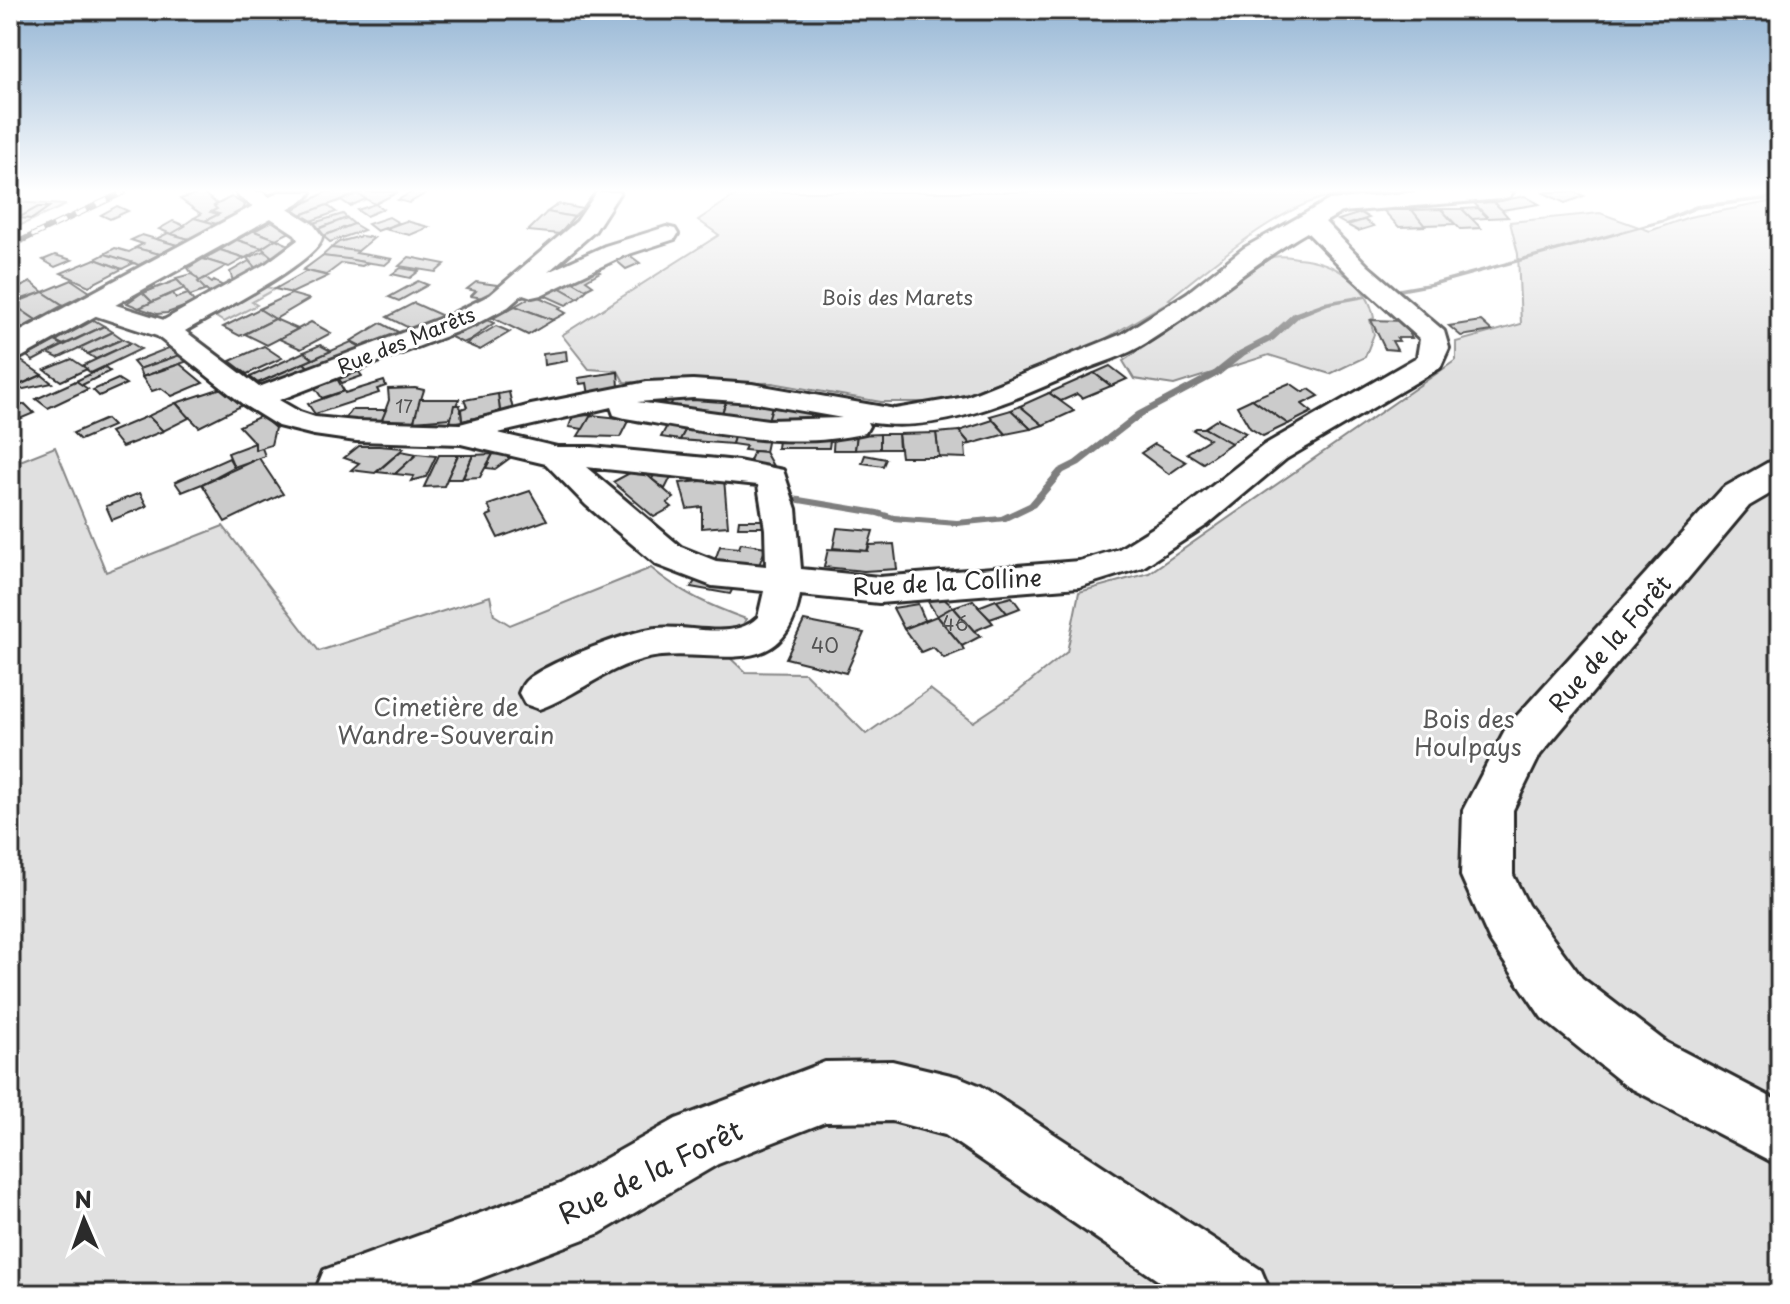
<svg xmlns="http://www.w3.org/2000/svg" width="1790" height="1304" font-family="'Playpen Sans',sans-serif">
<rect width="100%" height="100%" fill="#fff"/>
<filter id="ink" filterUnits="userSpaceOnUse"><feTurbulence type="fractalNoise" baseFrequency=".0125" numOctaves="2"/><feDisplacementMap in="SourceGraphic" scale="16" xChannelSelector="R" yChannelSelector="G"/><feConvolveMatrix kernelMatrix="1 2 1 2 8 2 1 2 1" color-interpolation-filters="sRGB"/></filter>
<g filter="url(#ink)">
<!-- green -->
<g fill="#e0e0e0" stroke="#868686" stroke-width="2">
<path d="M740,192H1394C1370,194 1342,192 1319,199C1271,214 1209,267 1169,299L1197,310C1220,293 1246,265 1273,257C1280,255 1291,257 1298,258C1332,261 1368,282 1374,318L1370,320L1374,334L1365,357L1330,374L1269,355L1174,385L1134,379L1123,361L1193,314L1164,304L1100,342L970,393L938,402H881L772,383L624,382L618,371L589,369L562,335L719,235L698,220Z"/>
<path d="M1780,200V1294H10V465L55,447L106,572L223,526L319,651L490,596L494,615L510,625L651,568C681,593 710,606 746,619L727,655L745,672L805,673L866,734L930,689L973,722L1015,694L1067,652L1079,592L1149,573L1456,360V342L1521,324L1518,254L1510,222L1600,213L1650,231L1689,217Z"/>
<polygon points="10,202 66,205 10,230"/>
<polygon points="261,286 275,289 252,302 257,305 224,322 216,317"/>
</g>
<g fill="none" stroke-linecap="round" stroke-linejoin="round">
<!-- stream -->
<g fill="#7e7e7e" fill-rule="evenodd">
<polygon points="1773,192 1779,192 1769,200 1697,209 1665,222 1432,286 1394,293 1391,291 1394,289 1429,283 1661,220 1696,205 1765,197"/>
<polygon points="1364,295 1367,297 1366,298 1328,305 1299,317 1274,340 1245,355 1220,375 1143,416 1080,465 1064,473 1035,507 1006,521 957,526 893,521 877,516 781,500 777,497 781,494 878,510 894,515 957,520 1001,516 1029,503 1058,469 1074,461 1137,412 1214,371 1239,351 1268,336 1293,313 1324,302"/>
</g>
</g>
<!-- building -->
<g fill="#cbcbcb" stroke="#2b2b2b" stroke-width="2">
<polygon points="202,192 217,204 214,206 217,209 211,212 219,214 205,221 194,218 201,214 180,199"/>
<polygon points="326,192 363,192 301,215 294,209"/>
<polygon points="363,192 398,192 375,204 357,194"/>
<polygon points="412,192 428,192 409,203 398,200"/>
<polygon points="1542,192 1574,192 1584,196 1565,203"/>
<polygon points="357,194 366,199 350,206 341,200"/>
<polygon points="1525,196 1539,204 1502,210 1493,202"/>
<polygon points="231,197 245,205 243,210 216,224 205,221 219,214 211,212 217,209 214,206"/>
<polygon points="1493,202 1502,210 1508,217 1488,218 1474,203"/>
<polygon points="375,204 383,209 366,216 357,210"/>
<polygon points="558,204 583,209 574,217 547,212"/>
<polygon points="327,205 336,212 308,222 301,215"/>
<polygon points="117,206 128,211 110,219 101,215"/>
<polygon points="38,207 49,207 32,219 18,218"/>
<polygon points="1478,208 1488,218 1472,219 1462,209"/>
<polygon points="1441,209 1455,224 1424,225 1412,210"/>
<polygon points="1441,209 1462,209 1481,228 1460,229"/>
<polygon points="1383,210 1412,210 1425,226 1399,227"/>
<polygon points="547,212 574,217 560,234 528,231"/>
<polygon points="1361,213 1369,218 1347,225 1338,220"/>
<polygon points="343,214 347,218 315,230 310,224"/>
<polygon points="389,217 399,223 377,231 368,224"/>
<polygon points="194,218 216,224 189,239 171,234"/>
<polygon points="347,218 354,224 323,236 315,230"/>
<polygon points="276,219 292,231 276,239 254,231"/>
<polygon points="1364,220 1374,226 1358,231 1347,225"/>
<polygon points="173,221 185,226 171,234 159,229"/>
<polygon points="406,221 429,227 410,235 384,229"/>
<polygon points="354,224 364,230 330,242 323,236"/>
<polygon points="253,231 254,231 276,239 262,248 237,240"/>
<polygon points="168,233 171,234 189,239 177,245 156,239"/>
<polygon points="142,235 177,245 160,254 135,248 143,244 131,240"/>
<polygon points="361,236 374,238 358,251 331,248 339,242"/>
<polygon points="276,239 291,246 273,258 262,248"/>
<polygon points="237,240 262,248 245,258 220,250"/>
<polygon points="115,248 129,252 136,248 160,254 139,265 104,254"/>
<polygon points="331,248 358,251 356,253 392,259 385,265 322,256"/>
<polygon points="220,250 245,258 229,267 203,259"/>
<polygon points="264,251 273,258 256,269 247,258"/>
<polygon points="624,251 640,263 626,269 611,256"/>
<polygon points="105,254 134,263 122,269 95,259"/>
<polygon points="55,255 72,260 55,267 43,260"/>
<polygon points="322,256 348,259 368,263 362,266 342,263 326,275 303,270"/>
<polygon points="409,257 445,264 436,272 399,266"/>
<polygon points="95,259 122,269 89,286 61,273"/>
<polygon points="203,259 226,266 198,282 188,268"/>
<polygon points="249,261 256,269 233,281 230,272"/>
<polygon points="591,267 600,272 586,280 593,285 585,289 566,278"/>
<polygon points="401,268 419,271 410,278 392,274"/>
<polygon points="307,271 328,276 292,293 275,289"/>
<polygon points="191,274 196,277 207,290 190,296 176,278"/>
<polygon points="205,278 212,283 214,281 225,287 211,295 198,282"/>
<polygon points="566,278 587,290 578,298 553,284"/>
<polygon points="72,280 90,292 63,305 43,292"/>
<polygon points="177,280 185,288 152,302 143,293"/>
<polygon points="418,281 428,285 399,301 389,297"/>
<polygon points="31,282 43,292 10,303 10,292"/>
<polygon points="476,282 504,286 489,299 471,296 476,291 467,289"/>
<polygon points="553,284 578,298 566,305 535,291"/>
<polygon points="150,287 155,288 143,293 152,302 139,308 127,303"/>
<polygon points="43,292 63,305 36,320 12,304"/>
<polygon points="173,293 176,298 188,294 195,303 167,313 157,314 139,308"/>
<polygon points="291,294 309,299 275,319 259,309"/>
<polygon points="534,295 562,307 559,309 566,313 553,320 515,306"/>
<polygon points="414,303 443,316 413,330 387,317"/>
<polygon points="515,306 553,320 528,335 493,318"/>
<polygon points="17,307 36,320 18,330 10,331 10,310"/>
<polygon points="259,309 275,319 240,336 223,327"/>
<polygon points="482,318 494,323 470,340 463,343 449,336 456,331 460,333"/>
<polygon points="275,319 298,329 267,345 245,334"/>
<polygon points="94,320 104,326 63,345 55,341"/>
<polygon points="1371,320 1403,321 1412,338 1397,338 1399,341 1392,341 1397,350 1385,349"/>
<polygon points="1481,321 1492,331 1461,336 1449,326"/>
<polygon points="311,322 331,333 301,349 279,339"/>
<polygon points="381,323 404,335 368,350 351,341"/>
<polygon points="104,326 113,332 58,358 48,353"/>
<polygon points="496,326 510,332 480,350 466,344"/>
<polygon points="113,332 123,339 88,354 79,348"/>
<polygon points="123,339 131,343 96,359 88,354"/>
<polygon points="55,341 63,345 33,361 27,356"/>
<polygon points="351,342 368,350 313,372 304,363"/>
<polygon points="131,343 141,349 91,373 82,366"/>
<polygon points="176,345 183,354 139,369 133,362"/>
<polygon points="320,345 331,351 313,359 304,352"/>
<polygon points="264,346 282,358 247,374 230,361"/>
<polygon points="566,351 567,361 544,365 543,354"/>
<polygon points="304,352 313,359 258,383 250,377"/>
<polygon points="183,354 188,361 142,377 139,369"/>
<polygon points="72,359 87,369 61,381 45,370"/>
<polygon points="20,360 42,375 10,389 10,366"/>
<polygon points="304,363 313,372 266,389 258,383"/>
<polygon points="180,364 203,383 172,396 161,388 152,391 142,377"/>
<polygon points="354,366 362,376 342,383 334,373"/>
<polygon points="1110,366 1127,379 1111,386 1094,373"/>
<polygon points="105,367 110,371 82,385 76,381"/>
<polygon points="618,372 619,387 589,395 587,383 580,384 578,378"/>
<polygon points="1094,373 1111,386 1082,398 1077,394 1061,401 1049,393"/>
<polygon points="42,375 52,383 10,392 11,389"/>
<polygon points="335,375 344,391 322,398 313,385"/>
<polygon points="118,379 126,384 99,396 93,390"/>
<polygon points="76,381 88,389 48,408 36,399"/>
<polygon points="384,381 386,386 377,389 379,393 315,414 308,404 344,391 345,393"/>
<polygon points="1290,383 1303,392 1309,389 1319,396 1302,404 1312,412 1288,424 1252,399"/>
<polygon points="225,387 243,405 199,427 176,403"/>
<polygon points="415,388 424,390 414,421 381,422 389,400 388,389"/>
<polygon points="509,392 513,410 500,412 498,394"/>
<polygon points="1049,393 1074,411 1043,425 1020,406"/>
<polygon points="498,394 500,412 462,421 461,409 467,407 464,400"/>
<polygon points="675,396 728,397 720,418 668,410"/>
<polygon points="728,397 773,403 768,421 720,418"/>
<polygon points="420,399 459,399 450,418 414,421"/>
<polygon points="1252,399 1288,424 1263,436 1250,428 1237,406"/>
<polygon points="176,403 189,418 163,431 148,416"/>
<polygon points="773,403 813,409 807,425 768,421"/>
<polygon points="25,404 34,413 10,423 10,410"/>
<polygon points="454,405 460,405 462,421 450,423"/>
<polygon points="1020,406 1043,425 1031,429 1011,410"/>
<polygon points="351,410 386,410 381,422 344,420"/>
<polygon points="1011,410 1031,429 1006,434 990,416"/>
<polygon points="591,415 629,419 620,437 578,436"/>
<polygon points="591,415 583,429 569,427 573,416"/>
<polygon points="148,416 163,431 122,447 110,432"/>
<polygon points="261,416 275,428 271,445 255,450 255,443 239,426"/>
<polygon points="106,419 113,426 80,440 73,433"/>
<polygon points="1218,419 1246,433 1231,443 1204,428"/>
<polygon points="993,420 1006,434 970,444 959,431"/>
<polygon points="669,422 688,425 680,440 661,437"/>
<polygon points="688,425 736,431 732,444 680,440"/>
<polygon points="1196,428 1204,428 1231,443 1203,463 1187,453 1209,439 1193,430"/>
<polygon points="736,431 769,433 765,452 744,450 746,446 732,444"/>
<polygon points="959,431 970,444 965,445 966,458 939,457 936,433"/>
<polygon points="779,433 831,434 829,448 777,448"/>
<polygon points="936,433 939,457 901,457 898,434"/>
<polygon points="834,434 857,435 855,450 833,450"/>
<polygon points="880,434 898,434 899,449 880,449"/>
<polygon points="880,434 880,449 855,450 857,435"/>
<polygon points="255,443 255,450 262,448 265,456 234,467 228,453"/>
<polygon points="1155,444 1186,462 1169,474 1141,453"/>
<polygon points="359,446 379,446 404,448 375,473 351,470 359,463 344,458"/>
<polygon points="401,451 417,454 395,474 377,472"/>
<polygon points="754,451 765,452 773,466 748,465"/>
<polygon points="417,454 436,456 426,477 411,481 414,476 395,474"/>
<polygon points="493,454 514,455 495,469 486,468"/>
<polygon points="493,454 480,477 463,478 473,455"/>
<polygon points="439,455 458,455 444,486 424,487"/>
<polygon points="458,455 473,455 462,479 447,479"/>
<polygon points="865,455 886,459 883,466 862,463"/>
<polygon points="229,458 234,467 202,484 182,492 175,482"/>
<polygon points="259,458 283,494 225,522 202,484"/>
<polygon points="639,468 674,498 667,503 672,507 654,517 613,482"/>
<polygon points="657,470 674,471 665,489 652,479"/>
<polygon points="724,479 728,526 702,528 702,507 687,509 680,483"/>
<polygon points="530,491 547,520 498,538 487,516 492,514 488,505"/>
<polygon points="140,493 147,506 112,520 106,506"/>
<polygon points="739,520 778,520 777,527 738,527"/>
<polygon points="837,528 873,531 867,551 833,548"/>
<polygon points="741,543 766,547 759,565 715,560 720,546 739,548"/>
<polygon points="894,544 897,569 864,571 824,567 828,549 868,551 870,545"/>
<polygon points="698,577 736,583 730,594 691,587"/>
<polygon points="942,597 953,607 937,616 927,600"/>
<polygon points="1012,597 1020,608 1007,613 996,601"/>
<polygon points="973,600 993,623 974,631 953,607"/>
<polygon points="996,600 1007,613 990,619 978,607"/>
<polygon points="918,604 925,620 904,629 893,608"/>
<polygon points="953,607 974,631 981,636 962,646 937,616"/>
<polygon points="937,616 962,646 964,650 944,658 933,647 921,652 904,629"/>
<polygon points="804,621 864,633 846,673 786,658"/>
</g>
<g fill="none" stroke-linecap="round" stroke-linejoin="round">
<!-- street casing -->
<g stroke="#2b2b2b" stroke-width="6">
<path id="street" d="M236,192H262L313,224L322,236C323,259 209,317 185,331L259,387L452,314L490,295L577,221L597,192H620L595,231L548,272L605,246L666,227L675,229L678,234L675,239L623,256L541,295L532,297L523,294L508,307L472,326L279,400L300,412L315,417L356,421L460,424L531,405L647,382L693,380L752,384L895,409L966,397L1122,334L1187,293L1244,248L1329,200L1417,192H1513L1509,197L1501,199L1342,212L1325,222L1368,266L1444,331L1449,348L1440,368L1286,459L1207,525L1143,567L1079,587L879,603L800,595C784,689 706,643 644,659C606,668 576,696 539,709L525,704L519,693C521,689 522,685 525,682C542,664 631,631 656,628C689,624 733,642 758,617L764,591L712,586L657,565L586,505L546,464L461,444L356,441L314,435L278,426L244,405L157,336L81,311L77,305L81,299L90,297L164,320L267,263L298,240L295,234L239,197ZM1307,232L1350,276L1420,339L1417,357L1264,445L1183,509L1119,549L1079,561L879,577L801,569L796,509L783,470L738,461L592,447H557L498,433L611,407L614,415L625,418C702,431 788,452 865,433L869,426L867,422C940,435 1012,400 1078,372C1100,363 1126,356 1146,343C1202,309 1250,265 1307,232ZM693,398L752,402L842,418L768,420L637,402ZM586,467L758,485L765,529L766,566L716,561L681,547Z"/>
</g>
<!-- secondary casing -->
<g stroke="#2b2b2b" stroke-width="6">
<g id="secondary">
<polygon points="279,192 311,192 307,198 22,357 10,360 10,337"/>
<polygon points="1780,460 1780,488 1749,506 1540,755 1513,810 1513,875 1528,905 1582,978 1667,1043 1780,1102 1780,1166 1625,1085 1542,1018 1490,941 1461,876 1463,810 1506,728 1723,488 1767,463"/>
<polygon points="892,1061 959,1077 981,1086 1261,1270 1271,1294 1178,1294 945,1135 892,1121 825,1122 718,1164 600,1233 439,1294 314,1294 324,1270 560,1184 676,1119 825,1062"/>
</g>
</g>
<!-- street -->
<use href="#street" fill="#fff" fill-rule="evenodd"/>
<!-- secondary -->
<use href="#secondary" fill="#fff" fill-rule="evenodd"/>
<!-- rail casing -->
<g stroke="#2b2b2b" stroke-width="6">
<polyline id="rail" points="10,246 124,192"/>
</g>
<!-- rail -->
<use href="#rail" stroke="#fff" stroke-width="4" stroke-dasharray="12" stroke-linecap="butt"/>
</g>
</g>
<!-- sky -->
<linearGradient id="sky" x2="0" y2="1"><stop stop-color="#94b5d4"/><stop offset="0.51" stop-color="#fff"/><stop offset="1" stop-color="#fff" stop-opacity="0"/></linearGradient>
<rect width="1790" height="374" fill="url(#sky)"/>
<g text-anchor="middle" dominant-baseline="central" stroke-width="6" stroke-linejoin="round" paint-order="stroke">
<!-- far-number labels -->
<g font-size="18" fill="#535353">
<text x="404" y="405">17</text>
</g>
<!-- far-park labels -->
<g font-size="20" fill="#585858" stroke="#fff">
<text x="897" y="297">Bois des Marets</text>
</g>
<!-- far-street labels -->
<g font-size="20" fill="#2b2b2b" stroke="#fff">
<text transform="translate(406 340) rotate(-22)">Rue des Marêts</text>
</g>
<!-- number labels -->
<g font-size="20" fill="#535353">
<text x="955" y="623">46</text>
<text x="825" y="645">40</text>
</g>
<!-- street labels -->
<g font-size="24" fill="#2b2b2b" stroke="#fff">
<text transform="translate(947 581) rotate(-3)">Rue de la Colline</text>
<text transform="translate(1609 643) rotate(-49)">Rue de la Forêt</text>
</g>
<!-- park labels -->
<g font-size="24" fill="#585858" stroke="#fff">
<text x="446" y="706">Cimetière de<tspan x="446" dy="28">Wandre-Souverain</tspan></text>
<text x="1468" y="718">Bois des<tspan x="1468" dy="28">Houlpays</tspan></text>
</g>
<!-- near-street labels -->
<g font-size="28" fill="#2b2b2b" stroke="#fff">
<text transform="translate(650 1171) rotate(-26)">Rue de la Forêt</text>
</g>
</g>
<!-- margin -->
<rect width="1790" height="1304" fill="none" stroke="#fff" stroke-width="40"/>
<rect x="20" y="20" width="1750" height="1264" fill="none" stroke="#2b2b2b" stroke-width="3" filter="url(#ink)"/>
<!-- north arrow -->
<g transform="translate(84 1220) rotate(358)" stroke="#ffffff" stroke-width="6" paint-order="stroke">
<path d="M0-6L14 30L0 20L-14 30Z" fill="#2b2b2b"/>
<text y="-12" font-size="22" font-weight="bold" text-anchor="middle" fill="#2b2b2b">N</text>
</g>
</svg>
